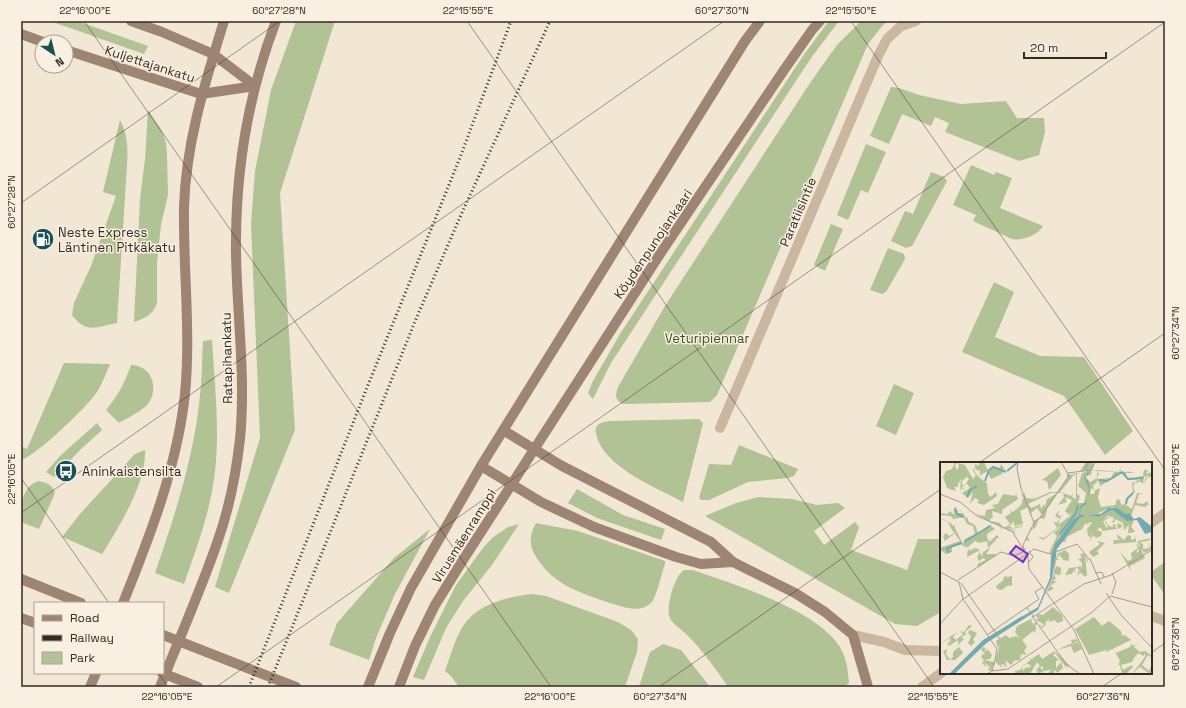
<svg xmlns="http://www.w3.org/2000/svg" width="1186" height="708" font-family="'Space Grotesk',sans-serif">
<rect width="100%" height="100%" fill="#f2e6d5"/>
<!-- green -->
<g fill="#b1c294">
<polygon points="50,21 77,21 148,46 144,54"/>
<polygon points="296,21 335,21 280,193 295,430 229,593 215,587 260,438 251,224 255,171 271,90"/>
<polygon points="829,21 839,21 811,58 611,363 593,399 588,393 593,381 620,334 805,53"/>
<path d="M861,21H888L883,25L868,44L717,395L710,402L623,404C615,400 615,395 618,387L665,306L812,80L837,45Z"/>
<polygon points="891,87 899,88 919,95 961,104 1006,101 1017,118 1044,118 1045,132 1039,155 1019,161 945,132 949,123 935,117 931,126 902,114 889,144 870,136"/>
<path d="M148,110L162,131L166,143L167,156L168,195L161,225L157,262V303C154,314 144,319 134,322L140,199L145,159Z"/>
<path d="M120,120C128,135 128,149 127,165L117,323C96,327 86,334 72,315L74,303L91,266L116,196L103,192Z"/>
<polygon points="866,144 886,152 868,193 861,190 848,220 837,215"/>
<path d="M971,165L994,175L996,172L1012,178L1000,208L1043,226C1038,235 1022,241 1012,239L973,221L976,215L953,205Z"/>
<polygon points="931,172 944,177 947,181 912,246 906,248 891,241 905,211 913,214"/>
<polygon points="831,224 843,229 825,271 814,265"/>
<polygon points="888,248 904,254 905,259 886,292 882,294 870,290"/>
<polygon points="994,282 1014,292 995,337 1040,356 1084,357 1133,431 1105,455 1064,396 962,352"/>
<path d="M212,340C215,391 222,445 211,496C205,526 194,555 184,584L155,573C175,515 194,457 200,396C202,377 202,359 203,341Z"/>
<path d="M64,363L110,364C106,373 102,384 97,392C87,407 36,456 21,460V451L23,447L27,449Z"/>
<path d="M131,365C151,365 160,388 148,404C142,411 127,418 119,423L106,410C119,394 124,384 131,365Z"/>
<polygon points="894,384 914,393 896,435 876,426"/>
<path d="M699,419L703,423L683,502C656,487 602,467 596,433C594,424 602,422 610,421Z"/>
<polygon points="97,423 102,430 81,449 54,477 46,472 60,456"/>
<polygon points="739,445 798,469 794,476 788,478 748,482 709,500 701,500 699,498 709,464 731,465"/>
<path d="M145,450C147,482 119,527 102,554L62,537L80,514L135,454Z"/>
<path d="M39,481C47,483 53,485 55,493L39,529L21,522C21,507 21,486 39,481Z"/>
<polygon points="577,489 623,515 665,529 661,540 597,518 568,503"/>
<polygon points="758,497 792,499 817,505 838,503 845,508 814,531 824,545 855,522 859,527 851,550 907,570 918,539 941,539 941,612 917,626 895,624 705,516 736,503"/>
<path d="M536,523L578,531L665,561V564C662,572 657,595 652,602C651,603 647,606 645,607C634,612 617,605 607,602C580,593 554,584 538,560C535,555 531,549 531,543C530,536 533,529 536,523Z"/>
<polygon points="519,524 492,565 463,601 446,628 424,680 413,677 430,637 456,585 483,548 492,538 508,527"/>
<polygon points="430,529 395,594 376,638 369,660 329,645 337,623 394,558"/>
<polygon points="1165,562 1165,595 1151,575 1151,572"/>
<path d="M684,570H693C733,584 811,608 837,643C846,654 848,669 849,683L843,687H728C716,669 703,651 688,636C683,630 673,625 670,618C665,608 675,575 684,570Z"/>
<path d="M531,594L546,596L618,622L631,630L638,639L637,652L625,687H459L451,676L445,671C450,657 455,639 463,626C477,604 507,597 531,594Z"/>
<polygon points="663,644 681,650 710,687 639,687 650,652"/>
</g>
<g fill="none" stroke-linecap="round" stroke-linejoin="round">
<!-- minor -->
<g stroke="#cbb6a0" stroke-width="10">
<polyline points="720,428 878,56 887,39 901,26 916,21"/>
<polyline points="1151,523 1165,513"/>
<polyline points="1151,616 1165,621"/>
<polyline points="853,635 884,642 905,650 941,651"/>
<polyline points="922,687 941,673"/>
</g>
<!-- secondary -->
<g stroke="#9e8472" stroke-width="10">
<polyline points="131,21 162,32 213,54 255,86"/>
<polyline points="21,34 43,42"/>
<polyline points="66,50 201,94 255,86"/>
<polyline points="503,430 562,466 711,542 733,562 795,593 825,612 853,635 868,687"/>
<polyline points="481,466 541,502 594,527 676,557 701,564 733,562"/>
<polyline points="21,579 81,603"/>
<path d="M123,603C150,536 177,467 185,394C191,332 183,269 184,207C186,142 205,83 224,21"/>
<polyline points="21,618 35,623"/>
<polyline points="163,635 296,687"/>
<polyline points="162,673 198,687"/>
<polyline points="90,687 96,673"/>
<path d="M160,687C179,639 200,592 217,543C229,510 236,474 240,439C246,377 237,315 236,253C235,172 247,97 276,21"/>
<polyline points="368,687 390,633 411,588 481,466 745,41 760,21"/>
<polyline points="399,687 415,646 435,605 463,560 660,254 784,70 812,30 820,21"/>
</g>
<!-- rail -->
<g stroke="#342a24" stroke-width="3" stroke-dasharray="1 3" stroke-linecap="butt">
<polyline points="249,687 364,395 459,160 511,21"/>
<polyline points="268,687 416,319 460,217 550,21"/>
</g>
</g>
<!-- ticks -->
<path fill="none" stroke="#342a24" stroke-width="1" stroke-opacity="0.45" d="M84,21L551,687M467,21L934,687M851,21L1165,470M21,203L280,21M979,463L1165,333M21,478L109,603M21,513L724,21M1151,653L1165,643M158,673L168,687M216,687L1165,22M659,687L941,489M1102,687L1122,673"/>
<!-- icons -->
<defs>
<g id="fuel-disc" transform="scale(1.15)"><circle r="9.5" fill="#175158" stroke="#faf0e1"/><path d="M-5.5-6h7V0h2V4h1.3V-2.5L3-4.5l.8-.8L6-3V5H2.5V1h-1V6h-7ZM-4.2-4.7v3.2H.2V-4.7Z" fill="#fff"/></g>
<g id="bus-disc" transform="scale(1.15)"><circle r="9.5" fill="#175158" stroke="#faf0e1"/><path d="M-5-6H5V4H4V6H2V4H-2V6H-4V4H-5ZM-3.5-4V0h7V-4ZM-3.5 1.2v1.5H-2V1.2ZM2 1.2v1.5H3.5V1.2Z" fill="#fff"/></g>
</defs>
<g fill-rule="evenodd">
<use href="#fuel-disc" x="43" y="239"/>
<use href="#bus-disc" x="66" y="471"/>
</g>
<g text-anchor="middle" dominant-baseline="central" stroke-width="3" stroke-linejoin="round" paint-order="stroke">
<!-- street labels -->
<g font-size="13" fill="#342a24" stroke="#faf0e1">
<text transform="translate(150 64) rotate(18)">Kuljettajankatu</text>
<text transform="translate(798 212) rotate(-67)">Paratiisintie</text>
<text transform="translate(653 244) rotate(-56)">Köydenpunojankaari</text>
<text transform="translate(227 358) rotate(-91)">Ratapihankatu</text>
<text transform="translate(464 536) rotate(-58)">Virusmäenramppi</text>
</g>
<!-- poi labels -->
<g font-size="13" fill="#342a24" stroke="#faf0e1" text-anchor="start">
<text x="58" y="232">Neste Express<tspan x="58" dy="15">Läntinen Pitkäkatu</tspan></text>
<text x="82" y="471">Aninkaistensilta</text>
</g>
<!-- park labels -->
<g font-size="13" fill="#415426" stroke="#faf0e1">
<text x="707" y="338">Veturipiennar</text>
</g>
</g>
<!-- overview -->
<g transform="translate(940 462)">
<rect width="212" height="212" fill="#f2e6d5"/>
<path d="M15,0H19L15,3L16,7H18L19,1L25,3L33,17L36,13L33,9V6L39,17L38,14L40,13V9L35,7V2L39,4V0H44L48,9L39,14L40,16L47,21L48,32L51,35L56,30L57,34L44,43L37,41L39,38L35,36L30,42L33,30L28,36L22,31L30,26L26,21L29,17L27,15L22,19V23L26,22L22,25L23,27L26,25L23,28L21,26L20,30L21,16L17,25H14L16,29L7,26L3,15L6,9L12,7ZM146,0H151L154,3L152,8H157L179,10L182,3L180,10H188L186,9V6V9L195,11H186L187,17L203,14L204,8H208L206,12L212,10V14L207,16L204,22L205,17L209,13L204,15L203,22L199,19L197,22L196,19L201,17L188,18L182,11L160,24L158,17L171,16L174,10L157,9L159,13H158L157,20L153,24L154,28L151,26L150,32H154L155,28L160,26L158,36L161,45L175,43L177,37L180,38L181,43L185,42L186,36L193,30L192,22L193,20H196L193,22H196L193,23L195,31H204L199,32L196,41L204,42L206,39L209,42L205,45L195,43L191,54L189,51L186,53L172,45L157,52L140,53V49L139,54L119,76L112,91H109L117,74L114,71L120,65L116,63L119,65L112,71L103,78L98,74L104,76L117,66L113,59L116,61L120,57L115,54L119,48L118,54L124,53L121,54L118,63L130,54L131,50L129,53L125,49L132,38L125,35L127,40L118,43L124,35L123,31L131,34L133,31L132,35L136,37V13L131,12L141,11L137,12V32L140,34L138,41H144L146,31L138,24L142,11L148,9H140ZM152,8L157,9V16L150,20L145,14L151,13ZM193,31H197L192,47L186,43L187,37ZM61,2L67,11L64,7L62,12L51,17L48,12L53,4L60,6ZM118,6L121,13L109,28L107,19L102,18ZM127,11L130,13L128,17L130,13H134L120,30L123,31H111L88,42L91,46L100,42L101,47L104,42L105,45L107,37L118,31L107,47L106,53L104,57L99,56L96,65L90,69L87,75L90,78L87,79L86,76L91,66H93V61L102,53L97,46L91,51L92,53L90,51L91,54L88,45L80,49L83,62L74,64V59L69,65H72L73,69L75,65L83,63L81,66H79L82,65L81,64L74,67L75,73L72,67L66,66L71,69V70L63,66L59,69L62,66L51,59L60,61L63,66L66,65L70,62L65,55L71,51L70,49L73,50L81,43L83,38L81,37H84L80,31L84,34V30L86,36L93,37V34L94,37L110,30H118L127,16ZM63,32L75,34L76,32L78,37L62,48V52L52,49L53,55L49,58L53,61L50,63L55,67L47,72V75L49,80L57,73L59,75L55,78L58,82L55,79L48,86L47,79L40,81L35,79L28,85L29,89L35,86L40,88L27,95L28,85H25L24,82V86L22,82L12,85V90L6,92L4,89L5,93L2,88L0,91V86L20,79L15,72L13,73L16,71V70L5,79L3,74L6,71L9,74L14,71L7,59L0,57L6,58L10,62L9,59L13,64L15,63V66L23,82L25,77L35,72L33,64L27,62L24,56L27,55L29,60L35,63L38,71L46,66L52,61L36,52L45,54L46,48L55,46L52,43L58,42ZM16,43L15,48H21V49L18,48L17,51H23L25,55L13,57L11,54L0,53V51L8,52L9,49L15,53L13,48H9H14ZM172,48L186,58L190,56L194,58L191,65L195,69L193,71L191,68L192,71H188L189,62L185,68L183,65L186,64H183V61L175,57L174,61L171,59H173L174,56L168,54L164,56L169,55L168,57L167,56L163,60L166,64L164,65L170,66L167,65L168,62H166L165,58L169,64L173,65V62L177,64L174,65L178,66L177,61L182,63L181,66L163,69L160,65L157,68L162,70L161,74L156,76L148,69L153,74L149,80L151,75L148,74L147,67L152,61L150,60L147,64L149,60L146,63V60L142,67L127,75L125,80H122L141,55L146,53L157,55ZM177,72L184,78L188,73L191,74V78L195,77L194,74L196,77L202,76L196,77V80L173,82L174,78H182L178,77ZM212,76L208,79L199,80L203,82V87L210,86L207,80L212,87L205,91L201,87L205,96L190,104L191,109L180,90L188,99L192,97L191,91L198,86L196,91L199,89L196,81L201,86L197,79ZM157,79L165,81L157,89L159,92L153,95L149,90L160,82ZM51,85L46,92H57L38,105L37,102L46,98L43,96L39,99L37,95L40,90L42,95L43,90ZM125,88L129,92V99L123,98L119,92V95H116L119,98H116L115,107L117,104L121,106V110L120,113L114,112L116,117L112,119H117L110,124L114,126L112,128L107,130L114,111L115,93L118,95L117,92ZM144,91L148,98L147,100L145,94L147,113L145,115L139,109L140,111L137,114L139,107L136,106L134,108L136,109L135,111L134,108L132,112L125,113L129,106L139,105L140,103L142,107V101L138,97L142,96L140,92ZM72,113V124L69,122L71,124L67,123L69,126L67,124L62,128L57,127L56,124L65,117H63L64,115L67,114V116ZM113,145L122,153L123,159L117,161L115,158L109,160V157L106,160L108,162L105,160L106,163L102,166L99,162L101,164L105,163L96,158L101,154L97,156L96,155L98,152L103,153ZM154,155L162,164L169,159L181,169L182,174L185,173L191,178L166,190V188L149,193L135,167ZM93,156L91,159L94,163V160L97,161L95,165L100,168L96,166L95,171L93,169L82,178L88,184L83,180L87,185L84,189L87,193L81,192L80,198L74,199L71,203L65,198L68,206L65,200L66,206L63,202L60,203L62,204V206L60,204L59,202V204L55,199L60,182L58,186L56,179L66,173L69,176L76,174L80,177L75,170L77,164ZM29,163L32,164L25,170L26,173L30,168L37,171L33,178L35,180L31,184L28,181L31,175L29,171L21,175L24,177L18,183V178L9,184L6,180L9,182V178L11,181L10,176L0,182L17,170L13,175L16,178L23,172L20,169L24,170ZM137,177L138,179L128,184L138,180L142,187L134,191L131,184L117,188L132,181L131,178ZM192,181L193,184L198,182L194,185L200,190L205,189L212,194V196L208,193L202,203L209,209L210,206L212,204L210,212L200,205L192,212L205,195V191L203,194L199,191L196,193L192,200L181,203L183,208L192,203L193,205L186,212L182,211L180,203L178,204L180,199L173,186L176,191L190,185ZM19,185L23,191L15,198H7L3,189L7,187L6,192L10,198L13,195V190ZM44,185L46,187L43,189L48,188L46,185L52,193L50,197L44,198L54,200L51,209L47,208L50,206L45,200L46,205L42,201L44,199L41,194L45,191L43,190L41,187ZM116,188L113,191L116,190L131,205L126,204L128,208L115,191L113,193L119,198L116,199V206L121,200L123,206L117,211L115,208L113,212L108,211L112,208L103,209V204L100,205L103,209V212L102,210L97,212L98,208L95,209L100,204L97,200L90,212H75V209L80,208L84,202H86L82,204L83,209L86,205L89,206L91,203L86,202L92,196L94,198L93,196L99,192L102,197Z" fill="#b1c294" fill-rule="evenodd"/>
<path d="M149,0V1L146,6L149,11L145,16L148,19L150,26L146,42L145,43L141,45L140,53L161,52L169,46H177L185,52L189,51L194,57L200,55L212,65V70L205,72L197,58L187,59L172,48L158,55L146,53L140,56L117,87L112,116L98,148L45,182L14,212H9L43,178L98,145L110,116L111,94L115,82L133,58L139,54L140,44L147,39L149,26L144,16L148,10L145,6V5Z" fill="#72acb1"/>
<path fill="none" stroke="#72acb1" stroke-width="2" d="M67,9L77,1M158,18L167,19L182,10L188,17L203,16M45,19L49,8L53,5L66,10M27,35L30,28L37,24M186,42L187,37L193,31M15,46L17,52L24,55M120,72L136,51L138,43M24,80L50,64M9,91L7,86L22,81M58,171L82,155M11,212L42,182M13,212L49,177"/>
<path fill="none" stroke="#a69b8e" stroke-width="1" d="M78,0L77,7L81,26L94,61L83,83L84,88M121,0L128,12M128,11L151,8L155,0M0,32L20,40L37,54L72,69L88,95L89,107L109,134M93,60L100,56L130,12M150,97L161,122M89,100L93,95L89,89M0,110L19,120L23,137M155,111L162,110L164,115M18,118L61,90L74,94L83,90L86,86M21,121L29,133M166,131L181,153L212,186M172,132L176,120L172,111M29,133L60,177M108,133L134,168L154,212M23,137L57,187L54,203M114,141L144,122L171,113L212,88M86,145L94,155M150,152L170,134L212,145M92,154L127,203L140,212M93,155L114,141M0,162L22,138L94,87L110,92L137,82L150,98M47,173L99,137L95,130L103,125M52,209L68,207L151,151M47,212L52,209L54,201"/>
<path fill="#7b2cbf" fill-opacity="0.15" stroke="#7b2cbf" stroke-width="2" d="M76,84L88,92L83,100L70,91Z"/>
<rect width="212" height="212" fill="none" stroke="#342a24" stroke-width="2"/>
</g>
<!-- border -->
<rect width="1186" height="708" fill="none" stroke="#faf0e1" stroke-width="44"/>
<!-- legend -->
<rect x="34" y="602" width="130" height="72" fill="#faf0e1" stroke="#aba195"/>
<rect x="42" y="615" width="20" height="6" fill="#9e8472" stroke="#aba195"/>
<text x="70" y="622" font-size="12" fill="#342a24">Road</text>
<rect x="42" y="635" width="20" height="6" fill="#342a24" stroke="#aba195"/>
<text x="70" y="642" font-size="12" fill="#342a24">Railway</text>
<rect x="42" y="652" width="20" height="12" fill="#b1c294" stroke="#aba195"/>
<text x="70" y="662" font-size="12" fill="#342a24">Park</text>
<!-- north arrow -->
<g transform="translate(54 54) rotate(145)"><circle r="19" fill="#faf0e1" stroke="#aba195"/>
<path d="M0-3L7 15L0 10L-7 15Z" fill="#175158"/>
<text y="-6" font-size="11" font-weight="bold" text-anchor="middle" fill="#342a24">N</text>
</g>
<!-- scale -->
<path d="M1024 52v6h82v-6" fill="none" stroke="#342a24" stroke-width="2"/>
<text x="1030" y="52" font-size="12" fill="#342a24" stroke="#faf0e1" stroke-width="3" paint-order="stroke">20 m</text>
<rect x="22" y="22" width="1142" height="664" fill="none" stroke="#342a24" stroke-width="1.5"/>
<g font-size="10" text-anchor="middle" fill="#342a24">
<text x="85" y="14">22°16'00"E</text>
<text x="279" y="14">60°27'28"N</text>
<text x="468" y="14">22°15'55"E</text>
<text x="722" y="14">60°27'30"N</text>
<text x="851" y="14">22°15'50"E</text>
<text transform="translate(11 202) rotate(-90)" y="4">60°27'28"N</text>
<text transform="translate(1175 333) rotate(-90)" y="4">60°27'34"N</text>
<text transform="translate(1175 469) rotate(-90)" y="4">22°15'50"E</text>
<text transform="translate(11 479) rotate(-90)" y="4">22°16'05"E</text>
<text transform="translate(1175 644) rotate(-90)" y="4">60°27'36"N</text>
<text x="167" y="700">22°16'05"E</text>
<text x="550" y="700">22°16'00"E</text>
<text x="660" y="700">60°27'34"N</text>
<text x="933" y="700">22°15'55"E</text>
<text x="1103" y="700">60°27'36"N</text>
</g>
</svg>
